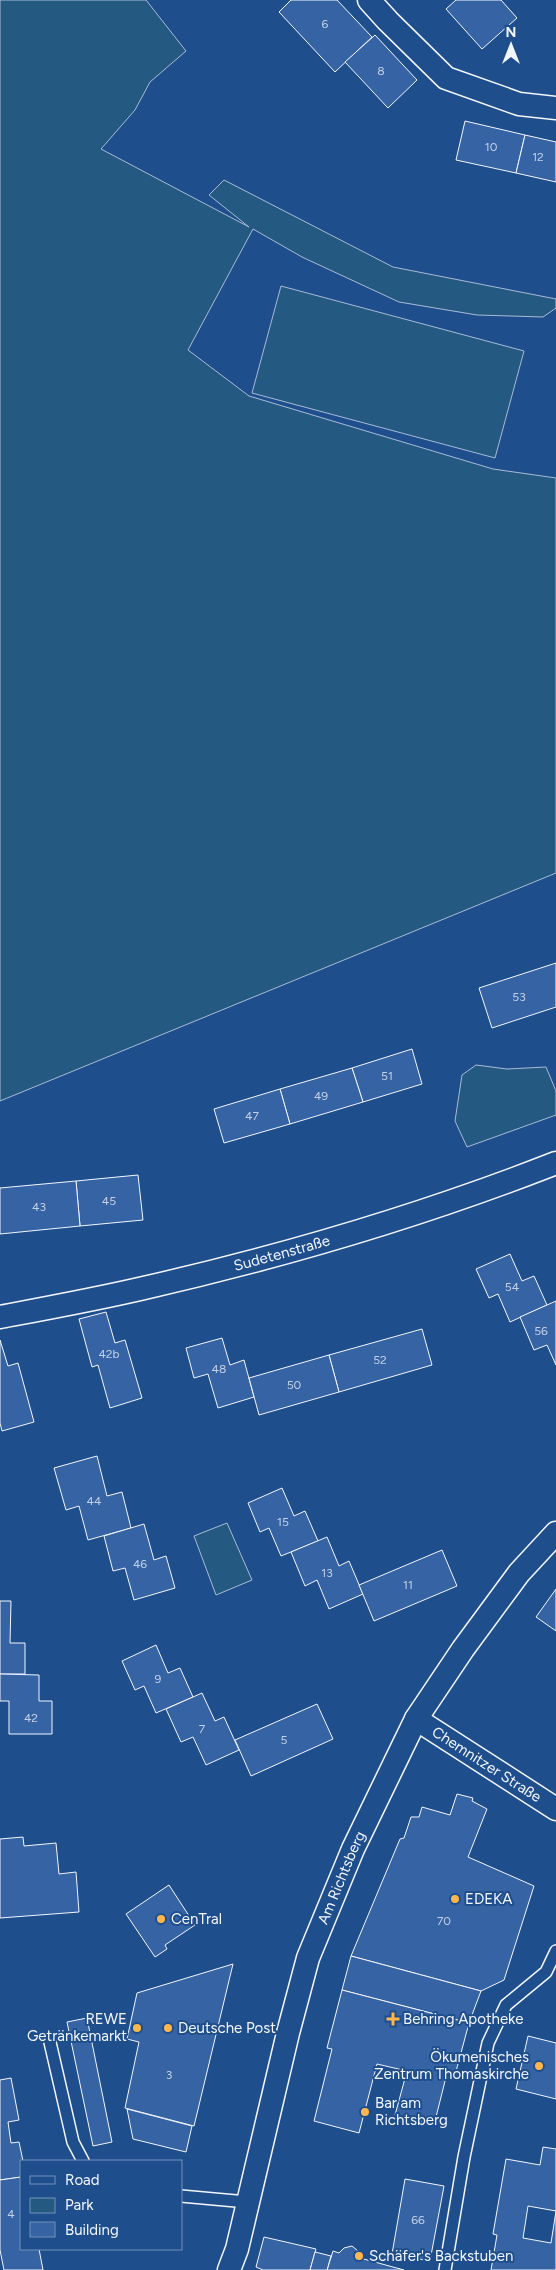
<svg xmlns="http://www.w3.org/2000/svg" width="556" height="2270" font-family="Figtree,sans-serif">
<rect width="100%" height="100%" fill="#1f4e8c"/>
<!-- green -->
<g fill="#245a82" stroke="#a8bbd7">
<polygon points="0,0 146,0 186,51 150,82 135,110 101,149 249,227 209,195 224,180 393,267 556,299 556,308 543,317 477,315 399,302 302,257 253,229 188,350 249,396 493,469 556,478 556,873 0,1101"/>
<polygon points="281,286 524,351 495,458 252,393"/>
<polygon points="476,1065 507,1069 546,1067 556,1091 556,1115 467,1147 455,1121 462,1075"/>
<polygon points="227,1523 252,1580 216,1595 194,1536"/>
</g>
<!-- building -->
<g fill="#3563a3" stroke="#f2f6ff">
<polygon points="291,0 337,0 372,37 335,72 279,12"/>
<polygon points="456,0 501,0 517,18 482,49 446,9"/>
<polygon points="375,35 417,80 388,108 345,62"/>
<polygon points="465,121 525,135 516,173 456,160"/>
<polygon points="525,135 556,142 556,182 516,173"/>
<polygon points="556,963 556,1007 492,1028 479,988"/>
<polygon points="412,1049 422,1084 363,1102 352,1068"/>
<polygon points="352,1068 363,1102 290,1124 280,1089"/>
<polygon points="280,1089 290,1124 224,1143 214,1109"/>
<polygon points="138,1175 143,1220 80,1226 76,1181"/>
<polygon points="76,1181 80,1226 0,1234 0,1188"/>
<polygon points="510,1254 522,1281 534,1276 547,1305 510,1322 498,1294 489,1298 476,1269"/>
<polygon points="556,1301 556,1365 547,1345 534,1350 520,1317"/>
<polygon points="106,1312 115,1343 125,1340 142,1398 110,1408 98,1365 92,1367 79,1319"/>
<polygon points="422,1329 432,1365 339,1392 329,1355"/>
<polygon points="222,1338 230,1365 244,1360 254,1397 218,1408 208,1374 194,1378 186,1348"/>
<polygon points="0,1340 8,1366 18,1363 34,1422 2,1431 0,1423"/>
<polygon points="329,1355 339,1392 259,1415 249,1378"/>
<polygon points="97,1456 107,1496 122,1492 131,1528 88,1540 79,1506 66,1510 54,1468"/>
<polygon points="282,1488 294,1516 305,1511 318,1541 281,1556 269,1528 260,1532 248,1503"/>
<polygon points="144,1524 154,1560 166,1556 175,1588 134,1600 125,1568 113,1571 104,1536"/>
<polygon points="327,1537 339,1566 349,1561 363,1594 329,1609 317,1580 305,1586 291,1552"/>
<polygon points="442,1550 457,1586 374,1621 359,1585"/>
<polygon points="556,1589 556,1631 536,1617"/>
<polygon points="0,1601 11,1601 10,1643 25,1643 25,1674 0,1674"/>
<polygon points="156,1645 168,1673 180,1668 193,1697 156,1713 144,1686 135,1690 122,1661"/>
<polygon points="0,1674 39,1675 39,1701 52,1701 52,1734 9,1734 9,1701 0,1701"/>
<polygon points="202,1693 215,1721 224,1717 239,1750 206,1765 193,1737 181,1742 166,1709"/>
<polygon points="317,1704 333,1739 251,1776 235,1740"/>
<polygon points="457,1794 473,1798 472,1801 487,1809 468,1857 534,1886 504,1980 481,1991 351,1956 400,1839 404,1838 411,1817 419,1817 422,1807 450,1815"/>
<polygon points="23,1837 24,1846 56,1843 59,1874 76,1872 79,1912 0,1918 0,1839"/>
<polygon points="169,1885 195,1925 165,1945 167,1949 155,1957 126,1914"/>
<polygon points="351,1956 481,1991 469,2023 342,1990"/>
<polygon points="233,1964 194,2126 125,2108 139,2042 127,2039 137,1993"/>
<polygon points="342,1990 469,2023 454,2079 446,2077 434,2125 395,2115 407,2071 377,2064 359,2133 314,2121 332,2049 327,2048"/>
<polygon points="87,2018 112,2142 93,2146 67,2022"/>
<polygon points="528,2036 556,2043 556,2099 516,2089"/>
<polygon points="11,2078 19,2120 8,2122 11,2143 19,2142 23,2161 21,2161 21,2177 0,2180 0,2080"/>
<polygon points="127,2109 192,2126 186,2152 133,2139"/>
<polygon points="543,2147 556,2149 556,2211 528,2206 523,2238 551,2243 556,2211 556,2270 491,2270 497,2235 493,2234 506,2159 540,2165"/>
<polygon points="21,2177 21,2249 39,2249 43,2270 4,2270 0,2250 0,2180"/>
<polygon points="405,2179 444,2186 430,2261 392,2254"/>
<polygon points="264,2237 316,2249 310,2270 263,2270 256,2267"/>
<polygon points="352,2246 358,2251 360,2258 404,2270 327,2270 333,2251 339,2253 344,2248"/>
<polygon points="315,2252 331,2256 327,2270 310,2270"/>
</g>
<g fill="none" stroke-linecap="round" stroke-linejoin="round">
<!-- service casing -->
<g stroke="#f2f6ff" stroke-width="14">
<g id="service">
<polyline points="49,2038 73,2142 83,2161"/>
<polyline points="181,2196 247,2202"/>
<polyline points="445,2270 464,2157 488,2043 506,2005 546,1972 556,1951"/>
</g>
</g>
<!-- minor casing -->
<g stroke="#f2f6ff" stroke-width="25">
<g id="minor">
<polyline points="369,0 388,21 446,78 519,104 556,108"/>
<path id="s1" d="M0,1317C48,1308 97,1299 144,1288C284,1256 423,1215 556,1163"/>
<path id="s2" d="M416,1719L556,1809"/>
<path id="s3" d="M229,2270L237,2249L288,2033L308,1958L353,1849L416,1719L463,1649L519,1573L556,1533"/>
</g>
</g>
<!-- service -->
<use href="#service" stroke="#1f4e8c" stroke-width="11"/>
<!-- minor -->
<use href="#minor" stroke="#1f4e8c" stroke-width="22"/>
</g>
<!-- markers -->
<g fill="#ffb74d" stroke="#1f4e8c" stroke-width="2">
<circle cx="455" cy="1899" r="5"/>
<circle cx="161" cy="1919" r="5"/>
<path d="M390.5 2011.5h5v5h5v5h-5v5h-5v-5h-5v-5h5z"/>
<circle cx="137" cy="2028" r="5"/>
<circle cx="168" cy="2028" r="5"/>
<circle cx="539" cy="2066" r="5"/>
<circle cx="365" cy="2112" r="5"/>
<circle cx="359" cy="2256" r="5"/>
</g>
<g text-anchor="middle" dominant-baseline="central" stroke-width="4" stroke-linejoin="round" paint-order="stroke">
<!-- number labels -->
<g font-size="12" fill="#c3d1e8">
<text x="325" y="24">6</text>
<text x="381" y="71">8</text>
<text x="491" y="147">10</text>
<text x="538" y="157">12</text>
<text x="519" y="997">53</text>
<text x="387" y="1076">51</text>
<text x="321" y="1096">49</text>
<text x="252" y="1116">47</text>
<text x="109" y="1201">45</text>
<text x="39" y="1207">43</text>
<text x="512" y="1287">54</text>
<text x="541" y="1331">56</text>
<text x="109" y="1354">42b</text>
<text x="380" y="1360">52</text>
<text x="219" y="1369">48</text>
<text x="294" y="1385">50</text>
<text x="94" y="1501">44</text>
<text x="283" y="1522">15</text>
<text x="140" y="1564">46</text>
<text x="327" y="1573">13</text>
<text x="408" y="1585">11</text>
<text x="158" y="1679">9</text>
<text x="31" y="1718">42</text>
<text x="202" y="1729">7</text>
<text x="284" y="1740">5</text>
<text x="444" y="1921">70</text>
<text x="169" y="2075">3</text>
<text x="11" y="2214">4</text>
<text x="418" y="2220">66</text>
</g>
<!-- street labels -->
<g font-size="15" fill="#f2f6ff" stroke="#1f4e8c">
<text stroke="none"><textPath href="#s1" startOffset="289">Sudetenstraße</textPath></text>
<text stroke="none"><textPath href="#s2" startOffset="84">Chemnitzer Straße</textPath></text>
<text stroke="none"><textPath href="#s3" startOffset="409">Am Richtsberg</textPath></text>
</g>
<!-- poi labels -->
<g font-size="15" fill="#f2f6ff" stroke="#1f4e8c" text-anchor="start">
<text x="465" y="1899">EDEKA</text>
<text x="171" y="1919">CenTral</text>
<text x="127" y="2019" text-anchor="end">REWE<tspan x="127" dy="17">Getränkemarkt</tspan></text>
<text x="403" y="2019">Behring Apotheke</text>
<text x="178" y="2028">Deutsche Post</text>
<text x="529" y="2057" text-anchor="end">Ökumenisches<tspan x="529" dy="17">Zentrum Thomaskirche</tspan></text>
<text x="375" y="2103">Bar am<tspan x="375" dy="17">Richtsberg</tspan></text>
<text x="369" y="2256">Schäfer's Backstuben</text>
</g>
</g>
<!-- legend -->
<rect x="20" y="2160" width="162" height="90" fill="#1f4e8c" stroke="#7391ba"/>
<rect x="30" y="2176" width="25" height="8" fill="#1f4e8c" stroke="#7391ba"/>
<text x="65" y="2185" font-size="15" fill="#f2f6ff">Road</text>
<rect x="30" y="2198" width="25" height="15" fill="#245a82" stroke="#7391ba"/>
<text x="65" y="2210" font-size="15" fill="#f2f6ff">Park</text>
<rect x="30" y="2222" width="25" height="15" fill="#3563a3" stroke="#7391ba"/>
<text x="65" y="2235" font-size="15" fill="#f2f6ff">Building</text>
<!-- north arrow -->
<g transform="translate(511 45)" stroke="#1f4e8c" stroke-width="4" paint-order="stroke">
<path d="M0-4L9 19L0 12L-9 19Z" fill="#f2f6ff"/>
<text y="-8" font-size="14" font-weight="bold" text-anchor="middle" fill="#f2f6ff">N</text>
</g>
</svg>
